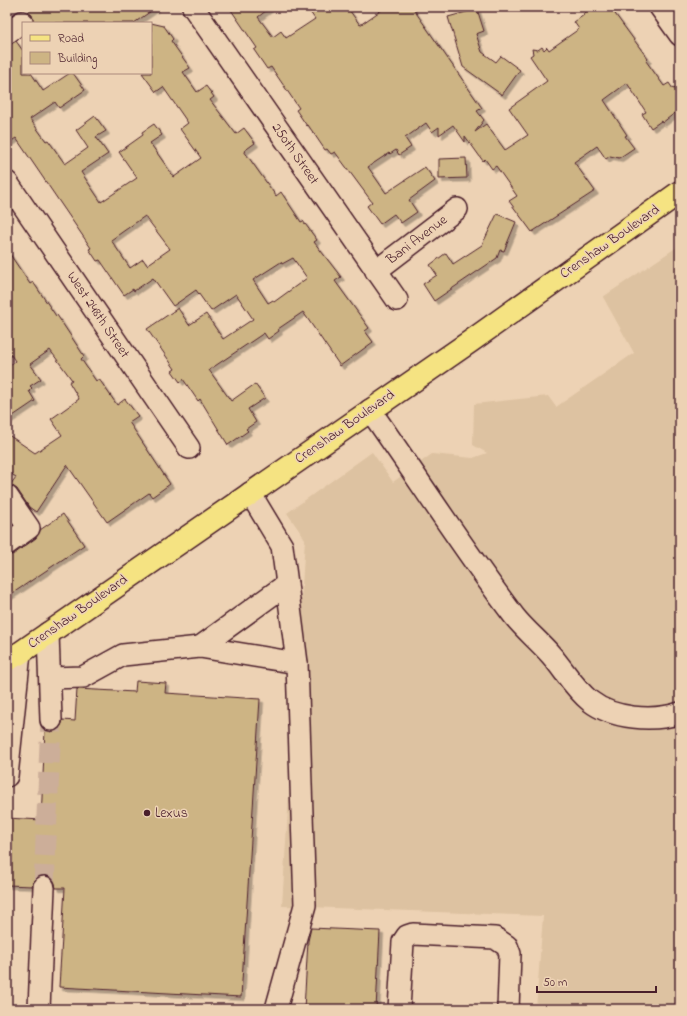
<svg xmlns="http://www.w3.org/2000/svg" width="687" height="1016" font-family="'Indie Flower',sans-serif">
<defs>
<filter id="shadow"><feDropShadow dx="3.5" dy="3.5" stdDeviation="0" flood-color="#0004"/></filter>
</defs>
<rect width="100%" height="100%" fill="#edd2b4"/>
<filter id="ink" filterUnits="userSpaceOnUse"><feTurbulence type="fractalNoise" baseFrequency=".025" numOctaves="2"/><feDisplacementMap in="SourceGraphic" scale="8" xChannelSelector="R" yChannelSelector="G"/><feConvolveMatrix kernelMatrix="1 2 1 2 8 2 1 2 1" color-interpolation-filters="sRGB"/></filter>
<g filter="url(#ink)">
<!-- built -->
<polygon fill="#ddc2a1" points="680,245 680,1009 536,1009 543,916 282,906 305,539 287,513 372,452 393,482 432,454 473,458 487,453 473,445 474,404 548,396 556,407 634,353 603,297"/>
<!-- building -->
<g fill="#cdb484" stroke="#4a1f2b" fill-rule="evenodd" filter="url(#shadow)">
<polygon points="34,7 157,7 134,23 34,23 32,15 28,12"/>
<polygon points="229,7 271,7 258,17 273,37 281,31 286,38 315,19 310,12 317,7 347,7 360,25 386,7 412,7 482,108 477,111 484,120 475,132 486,124 505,150 528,135 509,108 547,81 530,56 533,54 532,49 538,50 542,47 544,50 547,47 549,50 579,29 574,22 584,15 583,14 593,7 610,7 648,59 646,61 664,86 669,83 673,89 675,88 680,95 680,109 662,123 661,121 651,128 642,114 646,112 627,83 604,100 627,135 625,136 634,148 619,158 610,156 606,159 597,146 574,162 595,191 532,232 509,201 517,196 496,166 492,169 485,159 483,161 465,136 465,142 453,125 439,135 439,127 432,132 426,123 405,138 411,147 399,155 396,150 390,154 389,153 368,167 386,193 425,167 435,181 409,200 417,212 401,223 394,214 380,224 367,206 372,202 335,152 331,154 327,149 325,150 308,125 307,126 296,110 299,108 271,67 267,69 254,50 257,48"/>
<polygon points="477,9 484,31 476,34 482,52 496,62 501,56 520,70 502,95 463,67 448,17"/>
<path d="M151,23L164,26L173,39L171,41L190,68L183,72L197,92L206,86L214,97L210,100L236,134L244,128L255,143L244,151L276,196L281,192L301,222L303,221L317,240L314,242L341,277L335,281L369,328L365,331L373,342L340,366L303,312L278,329L279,331L268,339L264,333L209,370L231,401L255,384L265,398L248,409L256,422L246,429L248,431L228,445L200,399L198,401L183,379L180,382L172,371L175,369L147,329L178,308L189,325L206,314L223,339L253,319L236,294L211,311L196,290L173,306L153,278L134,291L133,289L124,295L100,260L97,261L89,249L91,248L16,138L7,144V45L16,41L23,51V73H31L43,91L70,73H73L85,90L59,108L55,102L30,119L46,141L48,140L65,164L88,148L76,130L95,116L106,131L96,137L108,154L81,172L101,202L137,178L119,152L143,135L142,132L154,124L162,135L150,143L174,177L201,158L180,129L188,123L163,87L156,92L142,73H151ZM145,216L170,249L147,265L143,259L130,268L111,240ZM293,258L307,278L274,302L273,300L268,303L253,280L281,262L282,264Z"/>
<polygon points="466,158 467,178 439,179 439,159"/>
<polygon points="497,214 516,222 504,251 500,250 497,258 434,301 423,284 437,275 430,265 446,253 453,264 482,245"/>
<polygon points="7,250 30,284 33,282 56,316 57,315 84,356 81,359 96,381 99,379 117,405 125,399 138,416 129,422 170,484 152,497 149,493 107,522 67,465 36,512 29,507 17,489 10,485 16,477 7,471 7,434 35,453 62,435 51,419 79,399 69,382 72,380 50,350 30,364 41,379 30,386 32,388 29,391 35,401 7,420 7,368 15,361 7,349"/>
<polygon points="63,514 84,545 7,597 7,556 14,554 36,538 40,530"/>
<polygon points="136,681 166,683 165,693 260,699 241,997 59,987 65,888 56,888 54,881 51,877 45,875 38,877 34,880 32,886 7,885 7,818 41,820 45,730 51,732 57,730 61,726 63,720 75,721 77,689 135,692"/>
<polygon points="311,928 380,931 376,1009 304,1009 308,941"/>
</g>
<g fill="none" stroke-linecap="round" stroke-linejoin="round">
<!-- minor-tunnel -->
<polyline stroke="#ccae99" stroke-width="21" stroke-dasharray="21 10" stroke-linecap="butt" points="44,887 51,720"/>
<!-- minor casing -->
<g stroke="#4a1f2b" stroke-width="24">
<g id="minor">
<polyline points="193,7 397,300"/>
<polyline points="660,7 680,35"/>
<polyline points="7,33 22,22"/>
<polyline points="7,182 189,448"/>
<polyline points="376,271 457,209"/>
<path d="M370,410C418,478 463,549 514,616C525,630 539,641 551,655C564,670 574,688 590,701C613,719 653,722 680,713"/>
<polyline points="250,493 282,546 287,584"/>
<polyline points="7,496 29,528 7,544"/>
<polyline points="48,633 51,720"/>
<polyline points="200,647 287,584 297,663"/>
<polyline points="50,678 83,677 123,655 200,647 297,663 305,905 276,1009"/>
<polyline points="7,776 20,653"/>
<polyline points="39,1009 44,887"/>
<polyline points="399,1009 403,942 407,936 413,934 495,938 507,946 510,954 508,1009"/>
</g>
</g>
<!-- major casing -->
<g stroke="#4a1f2b" stroke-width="25">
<polyline id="major" points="7,660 20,653 471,341 680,192"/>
</g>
<!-- minor -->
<use href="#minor" stroke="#edd2b4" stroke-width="21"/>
<!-- major -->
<use href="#major" stroke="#f5e382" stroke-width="22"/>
</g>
</g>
<!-- markers -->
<circle fill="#4a1f2b" stroke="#edd2b4" stroke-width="1.5" cx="147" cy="813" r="4"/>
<g text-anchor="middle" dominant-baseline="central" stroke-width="3" stroke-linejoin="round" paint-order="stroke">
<!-- street labels -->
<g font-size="14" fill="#4a1f2b" stroke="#edd2b4">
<text transform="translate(295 154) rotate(55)">250th Street</text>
<text transform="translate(417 240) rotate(-37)">Bani Avenue</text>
<text transform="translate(610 242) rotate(-35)">Crenshaw Boulevard</text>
<text transform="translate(98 315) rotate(56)">West 248th Street</text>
<text transform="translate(345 427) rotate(-35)">Crenshaw Boulevard</text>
<text transform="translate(78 612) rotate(-35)">Crenshaw Boulevard</text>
</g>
<!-- poi labels -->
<g font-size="14" fill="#4a1f2b" stroke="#edd2b4" text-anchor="start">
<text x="155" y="813">Lexus</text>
</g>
</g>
<!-- margin -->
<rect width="687" height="1016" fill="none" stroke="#edd2b4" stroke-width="24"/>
<rect x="12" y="12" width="663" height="992" fill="none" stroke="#4a1f2b" stroke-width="1.5" filter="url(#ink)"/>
<!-- legend -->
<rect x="22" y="22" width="130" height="52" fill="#edd2b4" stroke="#ac8a7d"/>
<rect x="30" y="35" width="20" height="6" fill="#f5e382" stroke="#ac8a7d"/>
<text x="58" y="42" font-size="12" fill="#4a1f2b">Road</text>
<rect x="30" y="52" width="20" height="12" fill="#cdb484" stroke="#ac8a7d"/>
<text x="58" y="62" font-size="12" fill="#4a1f2b">Building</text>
<!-- scale -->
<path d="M537 986v6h119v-6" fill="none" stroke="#4a1f2b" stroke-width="2"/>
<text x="543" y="986" font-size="12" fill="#4a1f2b" stroke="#edd2b4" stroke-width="3" paint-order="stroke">50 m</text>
</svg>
